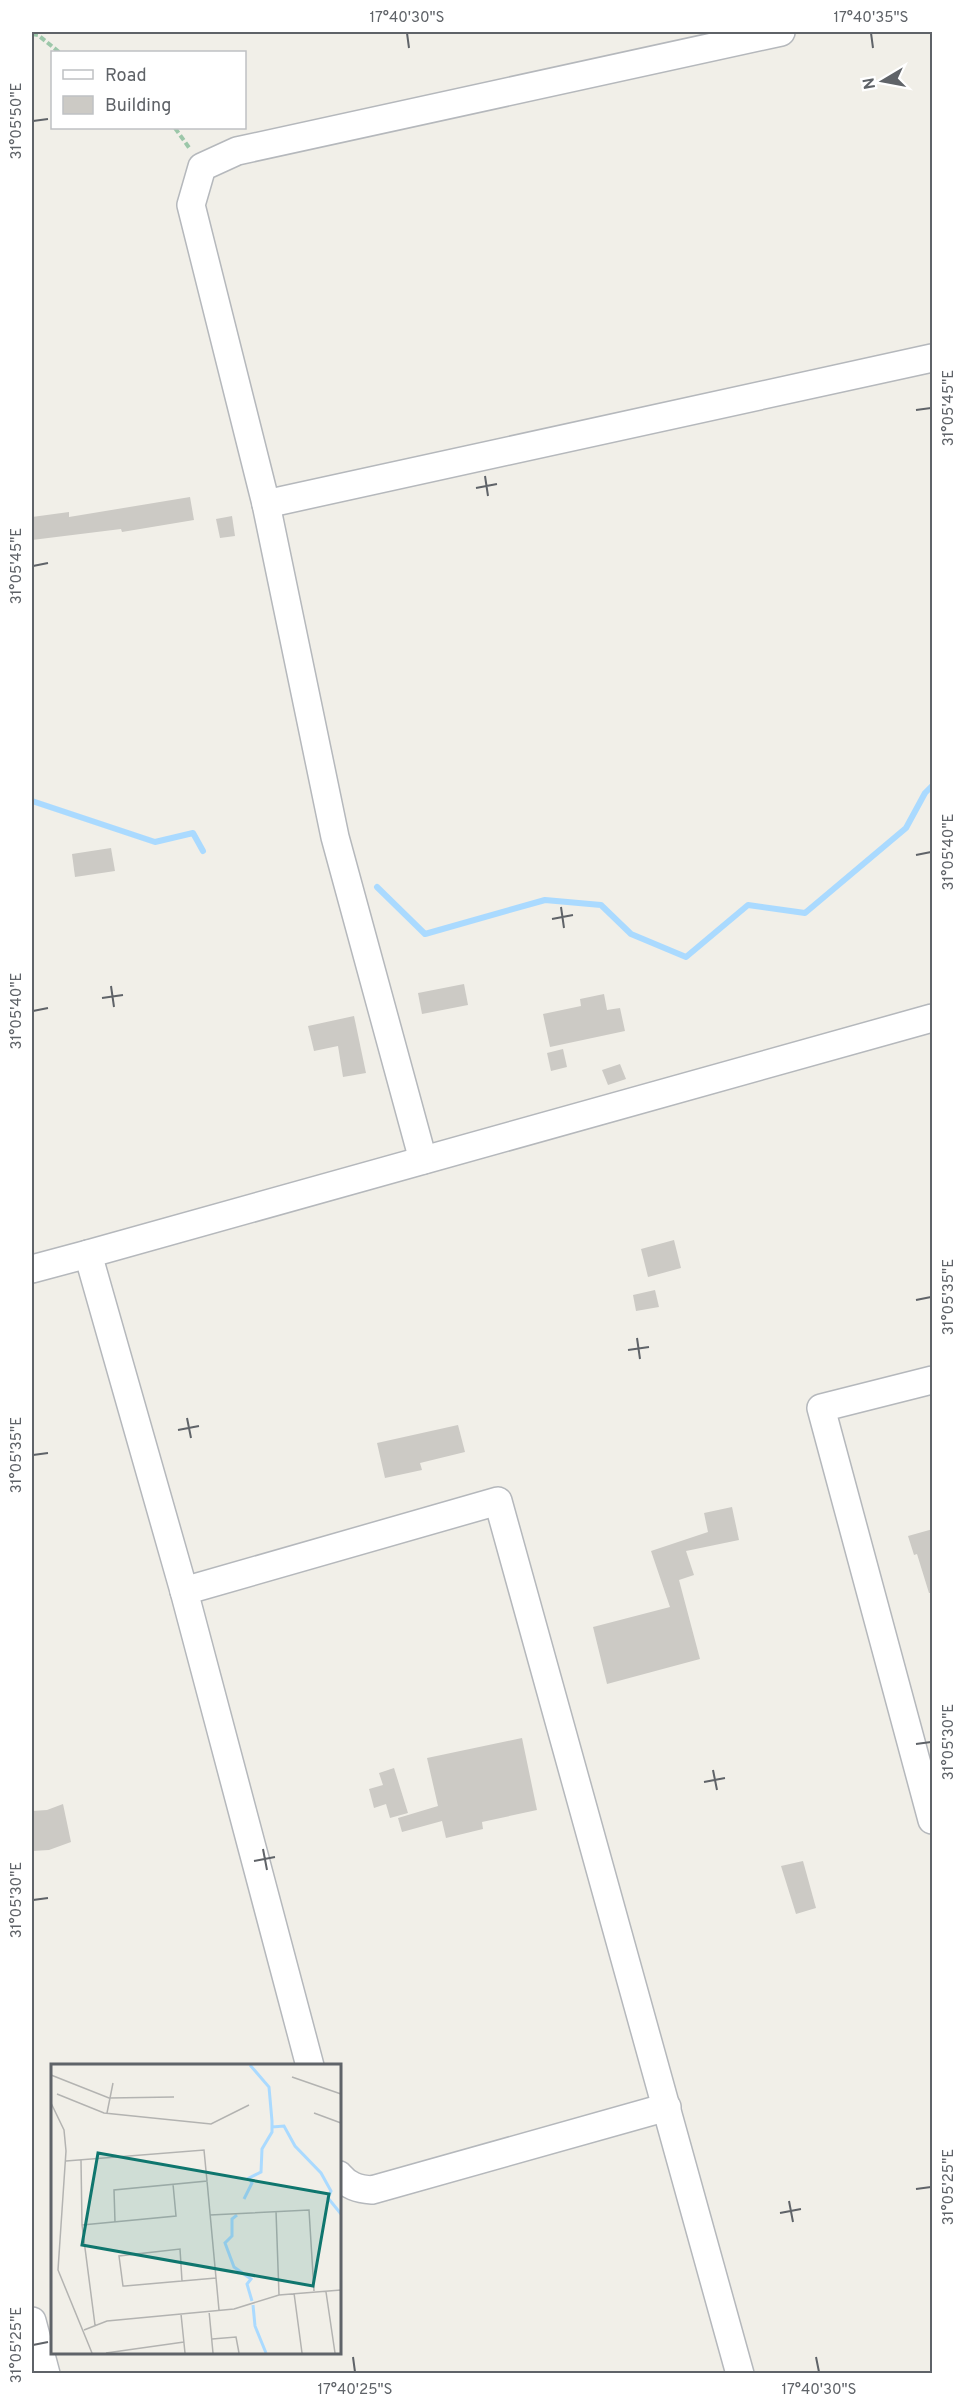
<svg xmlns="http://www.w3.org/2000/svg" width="964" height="2405" font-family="Overpass,sans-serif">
<rect width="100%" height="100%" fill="#f1efe8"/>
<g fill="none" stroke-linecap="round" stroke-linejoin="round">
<!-- stream -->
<g stroke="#aadaff" stroke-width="6">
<polyline points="32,801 155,842 193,833 203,851"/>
<polyline points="377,887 425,934 545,900 601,905 631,934 686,957 748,905 805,913 906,828 925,793 932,786"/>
</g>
</g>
<!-- building -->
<g fill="#cccac5">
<polygon points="190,497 194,520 122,532 121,529 32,540 32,517 69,512 69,517"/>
<polygon points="232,516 235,536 220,538 216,519"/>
<polygon points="111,848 115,871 75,877 72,854"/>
<polygon points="464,984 468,1005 422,1014 418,993"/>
<polygon points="604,994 607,1010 620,1008 625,1031 550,1047 543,1014 581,1006 580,999"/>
<polygon points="354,1016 366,1073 343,1077 338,1046 314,1051 308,1026"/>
<polygon points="563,1049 567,1067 551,1071 547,1053"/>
<polygon points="620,1064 626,1079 608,1085 602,1070"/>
<polygon points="674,1240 681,1268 648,1277 641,1249"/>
<polygon points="655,1290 659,1307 636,1311 633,1295"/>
<polygon points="458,1425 465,1452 420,1463 422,1470 385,1478 377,1443"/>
<polygon points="732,1507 739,1540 686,1551 694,1575 679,1580 700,1659 607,1684 593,1627 670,1607 651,1551 708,1532 704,1513"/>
<polygon points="933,1529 933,1593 929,1593 917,1554 914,1555 908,1536"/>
<polygon points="522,1738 537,1810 482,1822 483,1829 446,1838 442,1821 402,1832 398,1818 438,1806 427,1758"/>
<polygon points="394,1768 408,1813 390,1818 386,1804 374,1808 369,1789 383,1785 379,1773"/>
<polygon points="63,1804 71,1842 49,1850 32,1851 32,1811 47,1810"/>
<polygon points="803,1861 816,1908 796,1914 781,1866"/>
</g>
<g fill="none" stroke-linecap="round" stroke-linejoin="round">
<!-- minor casing -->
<g stroke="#b5b8bc" stroke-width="30">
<g id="minor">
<polyline points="266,504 932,358"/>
<polyline points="423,1160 335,837 266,504 191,205 202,167 237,151 781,32"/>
<polyline points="88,1254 932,1018"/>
<polyline points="32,1269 88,1254 184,1591 310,2066"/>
<polyline points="932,1380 821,1408 932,1820"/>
<polyline points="184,1591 498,1501 740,2374"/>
<path d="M339,2175C348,2186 358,2189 372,2190L667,2107"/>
<polyline points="32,2321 46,2374"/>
</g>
</g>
<!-- path -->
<g stroke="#9cc7a9" stroke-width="4" stroke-dasharray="6 3" stroke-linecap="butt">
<polyline points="32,34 38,35 59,52"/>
<polyline points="175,128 190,149"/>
</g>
<!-- minor -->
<use href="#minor" stroke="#fff" stroke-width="27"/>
</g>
<!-- ticks -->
<path fill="none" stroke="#5f6368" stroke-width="2" d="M407,33L409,48M871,33L873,48M33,121L48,119M916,410L931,408M485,476L488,496M476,488L497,484M33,566L48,563M916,855L931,852M561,907L564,928M552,919L573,915M111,986L114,1007M102,998L123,995M33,1011L48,1008M916,1300L931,1297M637,1338L640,1359M628,1350L649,1347M187,1418L191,1438M178,1430L199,1426M33,1455L48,1453M916,1744L931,1742M713,1770L717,1790M704,1782L725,1778M263,1849L267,1870M254,1861L275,1857M33,1900L48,1898M916,2189L931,2187M789,2201L793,2222M780,2213L801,2209M33,2345L48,2342M353,2357L355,2372M816,2357L819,2372"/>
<!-- overview -->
<g transform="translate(51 2064)">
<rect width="290" height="290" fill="#f1efe8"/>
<path fill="none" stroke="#aadaff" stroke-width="3" d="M221,63L233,62L244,82L270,109L280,127L277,134L290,150M193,135L201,119L198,114L210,108L211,85L221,68V57L218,23L199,1M186,151L181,155V172L174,179L183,203L200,215L196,220L201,237M202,241L204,262L215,289"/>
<path fill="none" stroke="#b3b3b1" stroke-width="1.5" d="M0,11L58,34L123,33M241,13L290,30M6,30L53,49L160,60L198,41M0,39L13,66L15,87L7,206L41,289M56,49L62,19M263,49L290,59M30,96L31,161L44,261M15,97L153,86L156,117L63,126L64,158M156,117L168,246M225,147L228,231M159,151L258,146L263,227M31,161L125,152L122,120M131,217L129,185L68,192L72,222H74L165,214M275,228L284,289M243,229L251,289M158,247L162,289M130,250L134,289M33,266L56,257L183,245L228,231L290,226M161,275L185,273L188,289M55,289L133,278"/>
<path fill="#0f766e" fill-opacity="0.15" stroke="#0f766e" stroke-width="3" d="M47,89L278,130L262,222L31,181Z"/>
<rect width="290" height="290" fill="none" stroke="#5f6368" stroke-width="3"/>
</g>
<!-- border -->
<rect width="964" height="2405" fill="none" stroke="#ffffff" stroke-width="66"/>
<!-- legend -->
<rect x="51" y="51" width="195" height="78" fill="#ffffff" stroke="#bfc1c3" stroke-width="1.5"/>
<rect x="63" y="70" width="30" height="9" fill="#ffffff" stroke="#bfc1c3" stroke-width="1.5"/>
<text x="105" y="81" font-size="18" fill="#5f6368">Road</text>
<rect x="63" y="96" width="30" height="18" fill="#cccac5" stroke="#bfc1c3" stroke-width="1.5"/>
<text x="105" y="111" font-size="18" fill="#5f6368">Building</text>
<!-- north arrow -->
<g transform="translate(883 81) rotate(260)" stroke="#ffffff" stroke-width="4.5" paint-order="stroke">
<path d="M0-4.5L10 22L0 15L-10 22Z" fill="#5f6368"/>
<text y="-9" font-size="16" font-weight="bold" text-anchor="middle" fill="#5f6368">N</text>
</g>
<rect x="33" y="33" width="898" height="2339" fill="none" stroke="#5f6368" stroke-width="2"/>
<g font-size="15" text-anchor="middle" fill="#5f6368">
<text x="407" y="22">17°40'30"S</text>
<text x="871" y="22">17°40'35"S</text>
<text transform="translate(16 121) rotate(-90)" y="5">31°05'50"E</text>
<text transform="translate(948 408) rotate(-90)" y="5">31°05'45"E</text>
<text transform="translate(16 566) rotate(-90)" y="5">31°05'45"E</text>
<text transform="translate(948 852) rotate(-90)" y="5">31°05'40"E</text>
<text transform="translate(16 1011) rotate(-90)" y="5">31°05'40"E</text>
<text transform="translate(948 1297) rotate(-90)" y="5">31°05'35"E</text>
<text transform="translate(16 1455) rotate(-90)" y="5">31°05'35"E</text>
<text transform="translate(948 1742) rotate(-90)" y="5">31°05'30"E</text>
<text transform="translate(16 1900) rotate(-90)" y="5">31°05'30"E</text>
<text transform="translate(948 2187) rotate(-90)" y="5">31°05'25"E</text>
<text transform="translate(16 2345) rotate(-90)" y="5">31°05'25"E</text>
<text x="355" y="2394">17°40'25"S</text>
<text x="819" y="2394">17°40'30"S</text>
</g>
</svg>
